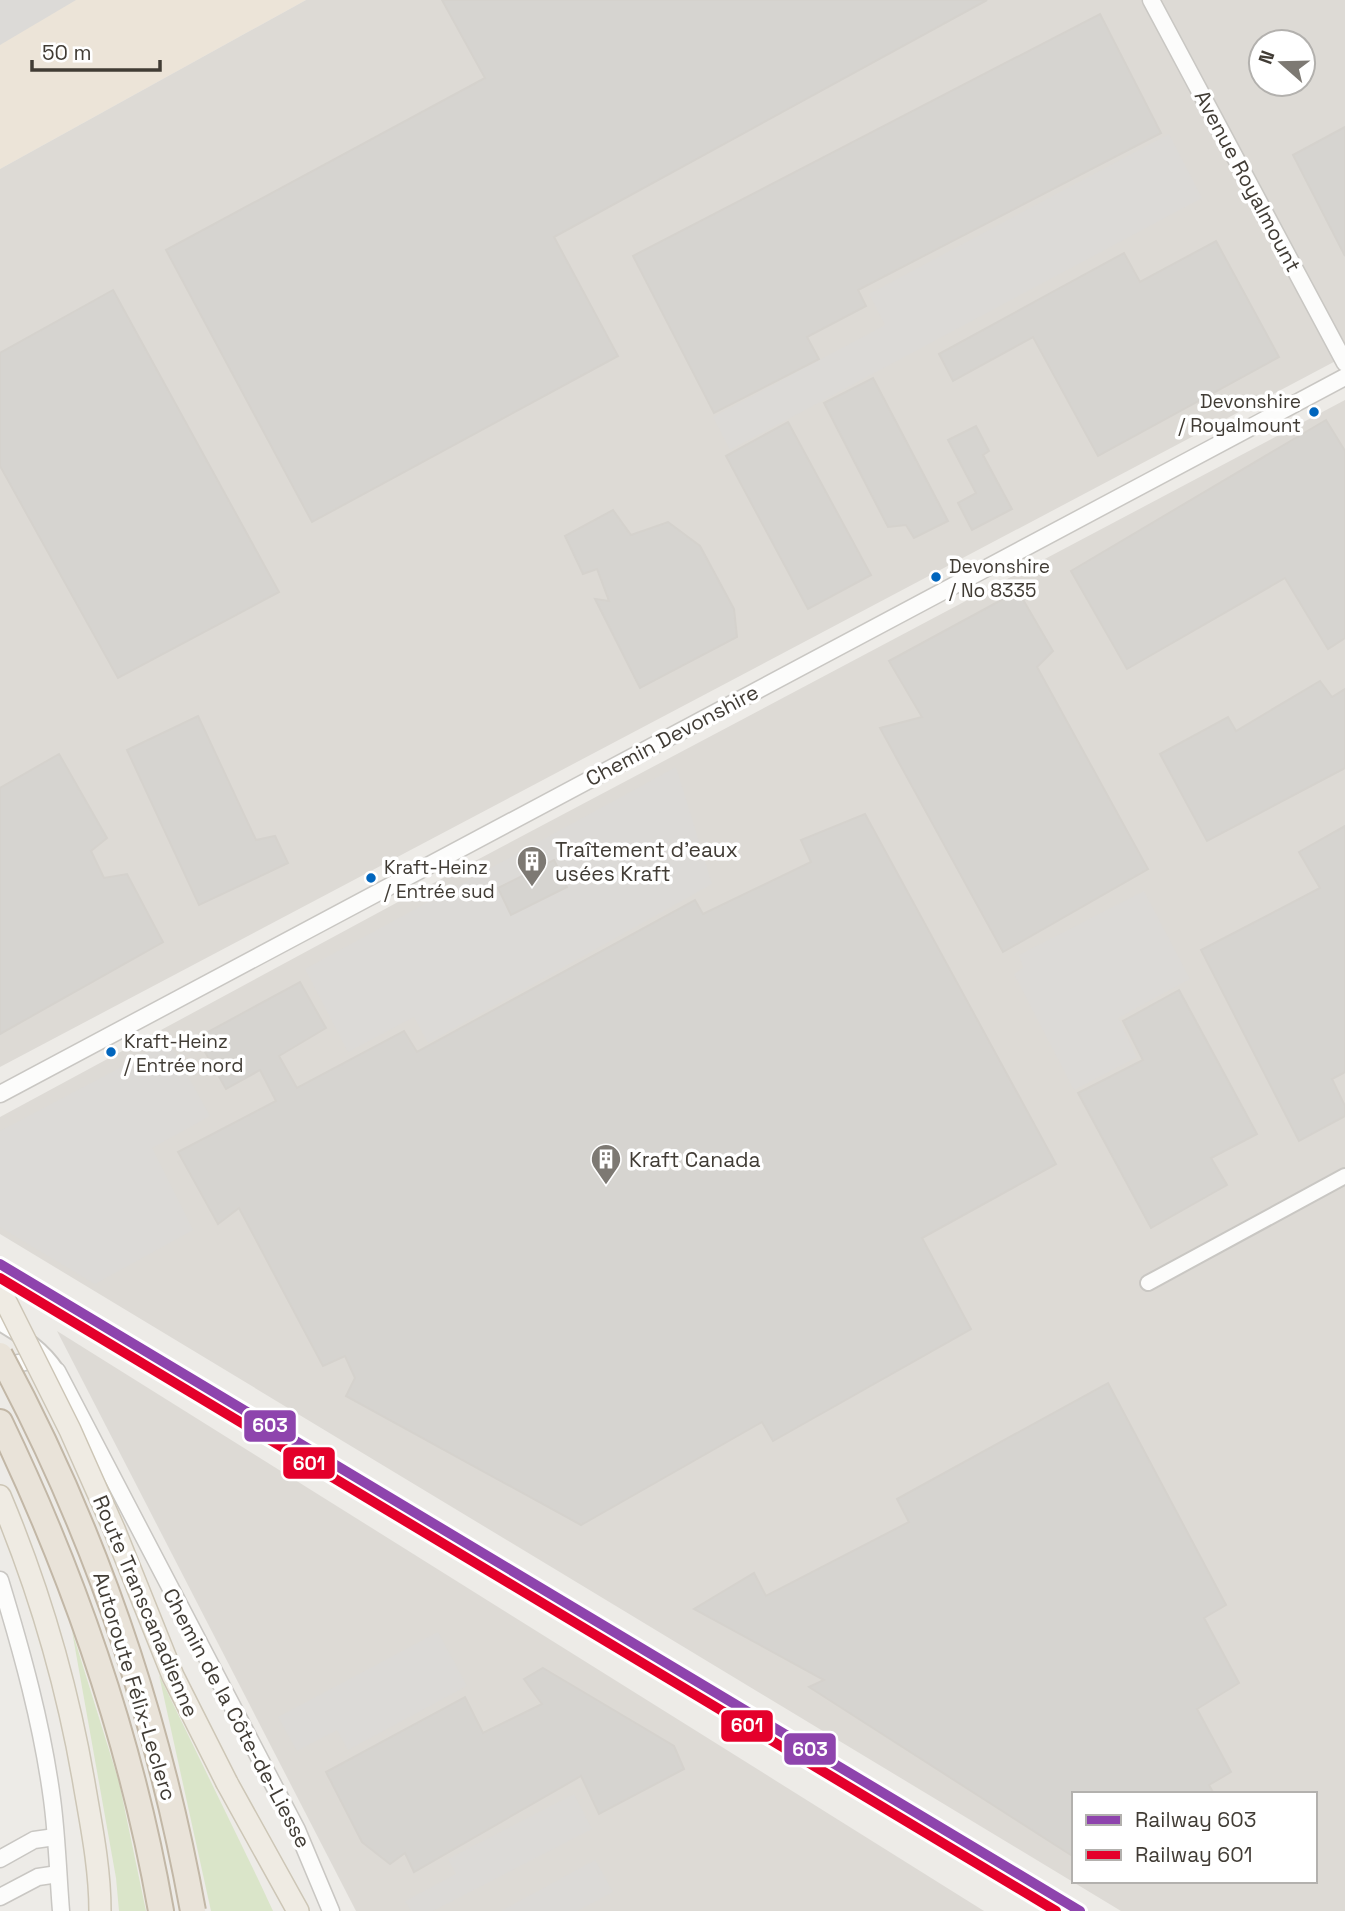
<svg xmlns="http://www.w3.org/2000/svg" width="1345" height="1911" font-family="'Space Grotesk',sans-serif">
<rect width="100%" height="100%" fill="#edebe7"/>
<!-- commercial -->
<polygon fill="#ece4d8" points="0,0 306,0 0,169"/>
<!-- industrial -->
<g fill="#dddad5" fill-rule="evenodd">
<path d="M306,0H1345V356L0,1067V169ZM1261,42H1303V84H1261Z"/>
<path d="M1345,400V1911H1121L0,1234V1117L411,895ZM1074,1794H1315V1881H1074Z"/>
<polygon points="57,1331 984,1911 356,1911"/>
</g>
<!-- green -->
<g fill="#dae5c9">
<polygon points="72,1631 119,1782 146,1911 119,1911 116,1878"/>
<polygon points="159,1675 259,1881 273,1911 211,1911"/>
</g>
<!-- parking -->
<g fill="#dcdad7">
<polygon points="0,0 76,0 0,45"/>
<polygon points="1169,134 1202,198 730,450 713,417 885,325 869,294"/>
<polygon points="676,767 712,884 428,1043 414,1017 348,1052 305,969"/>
<polygon points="1144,891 1190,979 1118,1018 1137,1057 1074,1090 1014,974 1023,968 1019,955"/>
<polygon points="169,1042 210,1116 152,1148 193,1230 95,1284 0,1227 0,1131"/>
<polygon points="438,1632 467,1686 348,1750 337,1730 297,1751 278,1717"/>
<polygon points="574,1794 592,1829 433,1911 411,1911 405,1901 456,1874 448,1859"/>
<polygon points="595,1860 613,1892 577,1911 501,1911"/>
</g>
<!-- building -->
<g fill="#d6d4d0" stroke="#d5d2cd" stroke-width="2">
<polygon points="442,0 987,0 554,237 618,356 312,522 166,250 485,78"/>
<polygon points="1100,14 1161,133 858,290 866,306 807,337 819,359 714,413 633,256"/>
<polygon points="1345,127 1345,256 1293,155"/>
<polygon points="1216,241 1279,357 1098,456 1033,337 953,381 939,354 1124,253 1140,282"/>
<polygon points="113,290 279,592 118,678 0,466 0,353"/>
<polygon points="873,378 948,521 914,538 906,525 888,527 824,403"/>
<polygon points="1326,420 1345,451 1345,638 1328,649 1285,578 1127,669 1071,571"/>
<polygon points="788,422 871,575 808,609 726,456"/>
<polygon points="976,426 989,451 983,455 1012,509 972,530 958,503 976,493 948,440"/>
<polygon points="613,510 631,535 668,522 700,546 734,609 737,637 640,688 595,599 609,601 597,569 583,574 565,536"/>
<polygon points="1018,591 1053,651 1037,667 1148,869 1003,952 880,728 922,717 889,661"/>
<polygon points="1320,681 1332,697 1345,689 1345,768 1207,841 1160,754 1228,717 1236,731"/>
<polygon points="198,716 256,840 275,836 288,863 199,905 127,750"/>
<polygon points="59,754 107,838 91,851 104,878 127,874 163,942 0,1034 0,788"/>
<polygon points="865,814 1056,1164 922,1238 971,1329 773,1441 762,1422 581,1525 346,1396 355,1378 345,1356 323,1366 239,1208 218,1224 178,1152 276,1101 260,1070 226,1089 197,1038 300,982 326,1028 279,1056 297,1088 404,1031 417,1052 695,900 703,914 811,862 801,840"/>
<polygon points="1345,826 1345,1072 1332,1079 1345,1106 1345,1116 1299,1141 1201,950 1320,888 1299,852"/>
<polygon points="554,860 567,887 511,915 498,888"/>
<polygon points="1179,990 1257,1134 1211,1158 1227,1185 1151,1228 1078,1093 1143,1060 1123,1021"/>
<polygon points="1108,1383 1226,1605 1204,1618 1239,1683 1197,1709 1231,1772 1209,1785 1214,1794 1074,1794 1074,1857 809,1687 824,1680 694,1609 754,1573 766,1596 909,1522 897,1499"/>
<polygon points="543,1668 674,1746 684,1769 599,1814 581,1776 414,1872 405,1853 390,1864 362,1842 326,1772 465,1697 483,1733 542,1704 524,1679"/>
</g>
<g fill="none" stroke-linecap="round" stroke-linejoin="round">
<!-- minor casing -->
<g stroke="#c9c7c3" stroke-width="18">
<g id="minor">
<polyline points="1148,1283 1345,1176"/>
<path d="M0,1323C23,1337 42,1348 57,1371"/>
</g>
</g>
<!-- tertiary casing -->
<g stroke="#c9c7c3" stroke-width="19">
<g id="tertiary">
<polyline points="1151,0 1345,363"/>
<polyline points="0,1094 1345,377"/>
<polyline points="0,1366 31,1361 57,1371 297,1830 331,1911"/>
<path d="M0,1580C22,1652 42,1724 52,1799C57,1836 58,1874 61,1911"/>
<polyline points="0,1859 34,1840 55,1837"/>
<polyline points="0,1897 38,1877 58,1874"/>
</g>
</g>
<!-- primary casing -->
<g stroke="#cdc6b6" stroke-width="24">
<g id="primary">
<path d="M0,1496C40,1591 68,1687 85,1789C92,1829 100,1870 100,1911"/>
<polyline points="227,1783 298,1911"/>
</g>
</g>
<!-- motorway casing -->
<g stroke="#c2b7a6" stroke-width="28">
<path id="motorway" d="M0,1422C75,1578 131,1740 161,1911"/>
</g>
<!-- minor -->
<use href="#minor" stroke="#fcfcfb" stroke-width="14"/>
<!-- tertiary -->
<use href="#tertiary" stroke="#fcfcfb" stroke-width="16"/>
<!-- primary -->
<use href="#primary" stroke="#efebe3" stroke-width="21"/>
<!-- motorway -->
<use href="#motorway" stroke="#e9e3d9" stroke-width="24"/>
<!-- primary-bridge casing -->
<g stroke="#cdc6b6" stroke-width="24" stroke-linecap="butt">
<polyline id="primary-bridge" points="3,1296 70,1430 114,1529 173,1676 227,1783"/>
</g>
<!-- motorway-bridge casing -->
<g stroke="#c2b7a6" stroke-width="28" stroke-linecap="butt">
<path id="motorway-bridge" d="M0,1355C94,1529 158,1717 193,1911"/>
</g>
<!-- primary-bridge -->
<use href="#primary-bridge" stroke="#efebe3" stroke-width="21"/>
<!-- motorway-bridge -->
<use href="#motorway-bridge" stroke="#e9e3d9" stroke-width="24"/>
<!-- rail-1 casing -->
<g stroke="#fff" stroke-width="16">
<polyline id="rail-1" points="0,1264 1080,1911"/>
</g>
<!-- rail-2 casing -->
<g stroke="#fff" stroke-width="16">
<polyline id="rail-2" points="0,1278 1056,1911"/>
</g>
<!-- rail-1 -->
<use href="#rail-1" stroke="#8e44ad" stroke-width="10"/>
<!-- rail-2 -->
<use href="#rail-2" stroke="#e4002b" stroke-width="10"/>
</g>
<!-- icons -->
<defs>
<g id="building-pin" transform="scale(1.575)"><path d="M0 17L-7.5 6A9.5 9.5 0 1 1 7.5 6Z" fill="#7d7973" stroke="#fff"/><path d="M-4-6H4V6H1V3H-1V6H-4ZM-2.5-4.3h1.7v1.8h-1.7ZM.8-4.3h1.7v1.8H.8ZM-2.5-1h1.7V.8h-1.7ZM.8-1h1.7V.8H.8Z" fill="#fff"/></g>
</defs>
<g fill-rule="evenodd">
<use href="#building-pin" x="532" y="861"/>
<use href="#building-pin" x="606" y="1159"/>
</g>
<!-- markers -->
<g fill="#0065bd" stroke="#fff" stroke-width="2.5">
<circle cx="1314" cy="412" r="6"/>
<circle cx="936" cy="577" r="6"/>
<circle cx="371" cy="878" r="6"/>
<circle cx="111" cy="1052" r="6"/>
</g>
<g text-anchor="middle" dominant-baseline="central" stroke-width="7" stroke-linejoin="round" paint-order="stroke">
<!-- bus labels -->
<g font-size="19" fill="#413c35" stroke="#fff" text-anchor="start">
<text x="1301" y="401" text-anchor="end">Devonshire<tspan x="1301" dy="24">/ Royalmount</tspan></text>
<text x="949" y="566">Devonshire<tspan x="949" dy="24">/ No 8335</tspan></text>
<text x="384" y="867">Kraft-Heinz<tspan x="384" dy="24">/ Entrée sud</tspan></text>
<text x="124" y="1041">Kraft-Heinz<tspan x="124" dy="24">/ Entrée nord</tspan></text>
</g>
<!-- street labels -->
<g font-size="21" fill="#413c35" stroke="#fff">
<text transform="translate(1248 181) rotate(62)">Avenue Royalmount</text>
<text transform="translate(672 735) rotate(-28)">Chemin Devonshire</text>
<text transform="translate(146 1606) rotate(67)">Route Transcanadienne</text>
<text transform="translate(135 1686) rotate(73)">Autoroute Félix-Leclerc</text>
<text transform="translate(237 1718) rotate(62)">Chemin de la Côte-de-Liesse</text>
</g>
<!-- poi labels -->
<g font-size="21" fill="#413c35" stroke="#fff" text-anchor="start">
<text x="555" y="849">Traîtement d'eaux<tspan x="555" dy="24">usées Kraft</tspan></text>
<text x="629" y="1159">Kraft Canada</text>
</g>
</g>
<g stroke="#fff" stroke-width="2.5">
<rect x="243" y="1409" width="54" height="34" rx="7" fill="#8e44ad"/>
<rect x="282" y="1446" width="54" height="34" rx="7" fill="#e4002b"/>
<rect x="720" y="1709" width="54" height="34" rx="7" fill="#e4002b"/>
<rect x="783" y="1732" width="54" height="34" rx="7" fill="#8e44ad"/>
</g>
<g font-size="19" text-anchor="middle" font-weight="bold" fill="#fff">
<text x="270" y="1432">603</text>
<text x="309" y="1470">601</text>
<text x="747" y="1732">601</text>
<text x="810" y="1756">603</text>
</g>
<!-- legend -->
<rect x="1072" y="1792" width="245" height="91" fill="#ffffff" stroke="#b3b1ae" stroke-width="2"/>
<rect x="1086" y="1815" width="35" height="10" fill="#8e44ad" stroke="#b3b1ae" stroke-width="2"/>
<text x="1135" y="1827" font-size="21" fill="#413c35">Railway 603</text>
<rect x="1086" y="1850" width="35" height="10" fill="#e4002b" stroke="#b3b1ae" stroke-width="2"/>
<text x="1135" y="1862" font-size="21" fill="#413c35">Railway 601</text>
<!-- north arrow -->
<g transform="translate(1282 63) rotate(290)"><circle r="33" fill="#ffffff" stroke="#b3b1ae" stroke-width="2"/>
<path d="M0-5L12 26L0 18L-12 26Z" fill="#7d7973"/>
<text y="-10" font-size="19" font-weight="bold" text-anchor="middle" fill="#413c35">N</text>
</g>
<!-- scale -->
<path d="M32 60v10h128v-10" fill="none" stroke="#413c35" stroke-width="3.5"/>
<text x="42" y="60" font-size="21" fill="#413c35" stroke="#ffffff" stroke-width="5" paint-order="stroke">50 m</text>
</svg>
